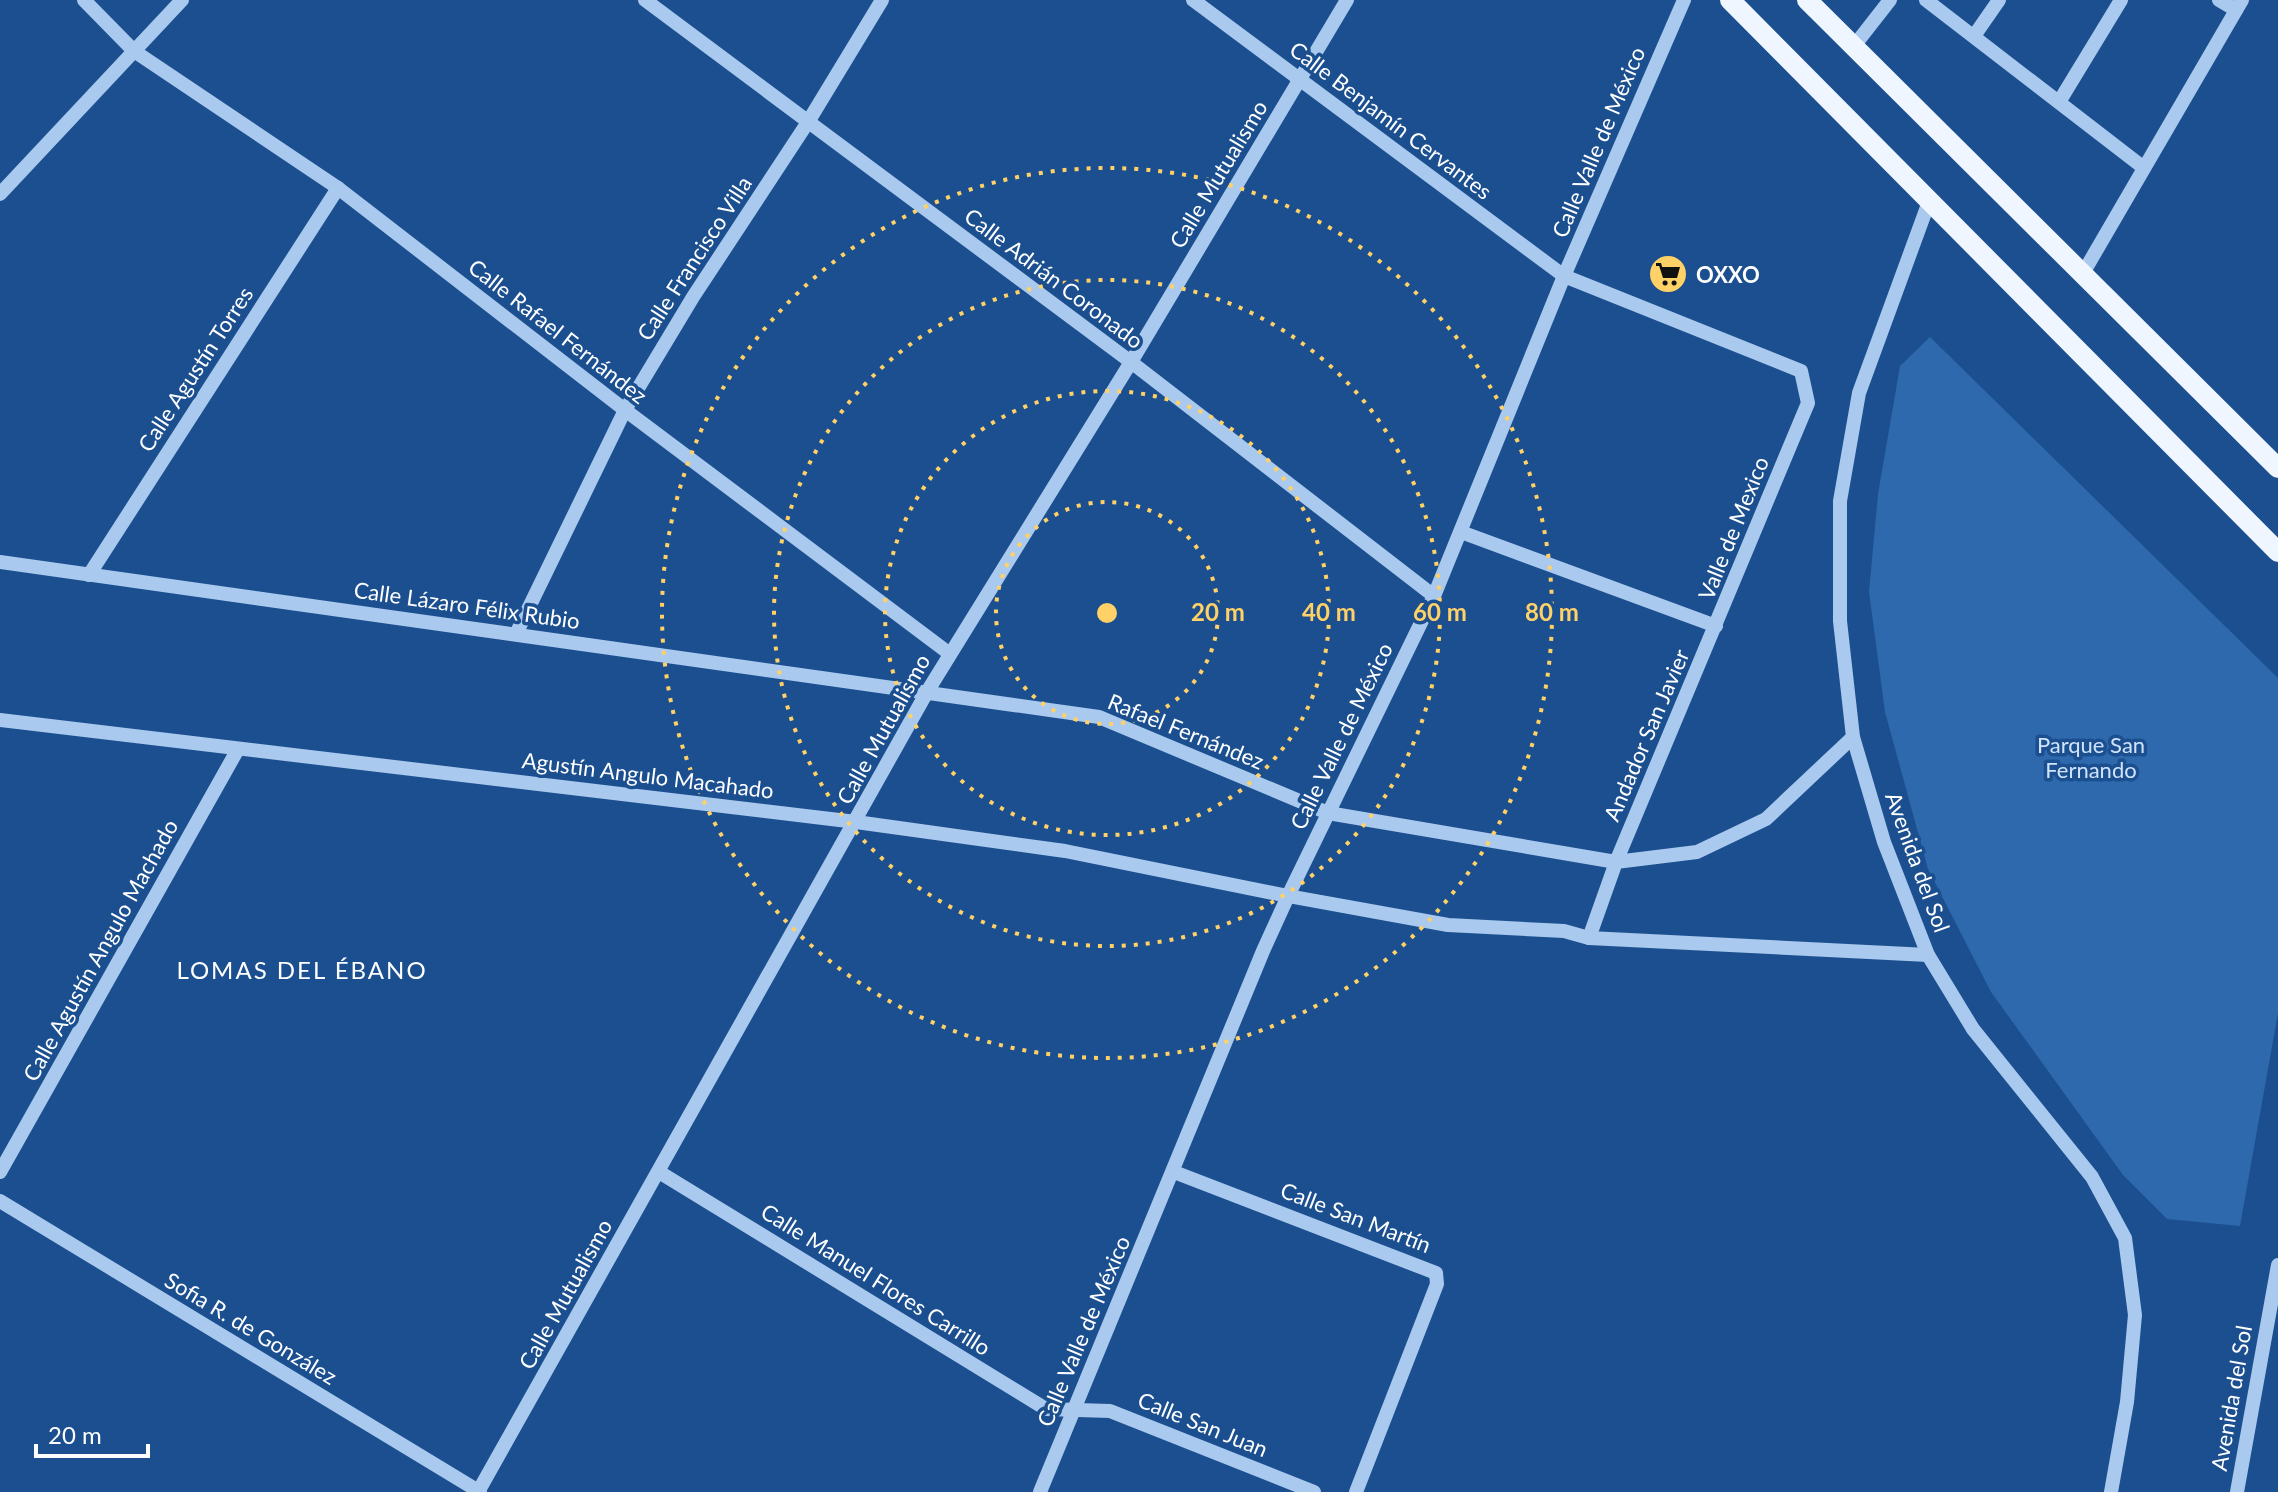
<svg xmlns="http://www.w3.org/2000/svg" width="2278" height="1492" font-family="Lato,sans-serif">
<rect width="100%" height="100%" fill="#1b4f8f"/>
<!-- green -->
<polygon fill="#2e69ad" points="1930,337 2278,678 2278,1013 2240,1226 2167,1219 2123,1175 1991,992 1928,869 1885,712 1869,592 1878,494 1900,366"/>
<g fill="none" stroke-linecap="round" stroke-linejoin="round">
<!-- minor -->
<g stroke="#a9c9ee" stroke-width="14">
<polyline points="84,0 134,51 338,188 625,410 950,654"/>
<polyline points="645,0 1131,362 1434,596"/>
<polyline points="1193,0 1564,276 1801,371 1808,403 1616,862 1589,938"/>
<polyline points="1926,0 2144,168"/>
<polyline points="2219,0 2236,10"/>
<polyline points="1974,36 1999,0"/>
<polyline points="1854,46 1890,0"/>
<polyline points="2059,102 2121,0"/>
<polyline points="0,194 182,0"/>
<polyline points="1930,199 1859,393 1840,501 1840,621 1853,737 1884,842 1928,955 1973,1029 2092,1177 2125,1238 2135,1315 2127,1402 2111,1492"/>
<polyline points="2082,275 2242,0"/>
<polyline points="1461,532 1716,626"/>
<polyline points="0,562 1099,717 1328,813 1616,862 1697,852 1766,819 1853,737"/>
<polyline points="89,575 338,188"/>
<polyline points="516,634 625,410 693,297 808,122 882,0"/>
<polyline points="0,720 856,822 1065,851 1288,896 1448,925 1564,931 1589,938 1928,955"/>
<polyline points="0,1172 238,749"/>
<polyline points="659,1172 1046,1409 1110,1411 1314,1492"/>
<polyline points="1174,1172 1436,1273 1437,1284 1356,1492"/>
<polyline points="0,1201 480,1492"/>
<polyline points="478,1492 927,692 1131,362 1347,0"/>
<polyline points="1040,1492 1263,951 1288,896 1434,596 1564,276 1684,0"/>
<polyline points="2237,1492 2278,1265"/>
</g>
<!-- major -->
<g stroke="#f0f6ff" stroke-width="20">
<polyline points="1730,0 2278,552"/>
<polyline points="1807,0 2278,468"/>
</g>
</g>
<!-- distance rings -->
<g fill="none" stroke="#ffd166" stroke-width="4" stroke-dasharray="4 8">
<circle cx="1107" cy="613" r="111"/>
<circle cx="1107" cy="613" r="222"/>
<circle cx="1107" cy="613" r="333"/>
<circle cx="1107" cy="613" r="445"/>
</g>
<!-- icons -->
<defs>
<g id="supermarket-disc" transform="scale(2)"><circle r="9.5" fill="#ffd166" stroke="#1b4f8f"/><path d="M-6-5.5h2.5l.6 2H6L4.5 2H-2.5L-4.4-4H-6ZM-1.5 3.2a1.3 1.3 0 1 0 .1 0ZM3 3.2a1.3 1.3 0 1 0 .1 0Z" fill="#111"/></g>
</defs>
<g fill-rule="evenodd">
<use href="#supermarket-disc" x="1668" y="274"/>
</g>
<g text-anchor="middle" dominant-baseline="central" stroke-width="7" stroke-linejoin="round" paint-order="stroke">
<!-- street labels -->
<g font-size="22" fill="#fff" stroke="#1b4f8f">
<text transform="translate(1391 120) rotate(37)">Calle Benjamín Cervantes</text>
<text transform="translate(1598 142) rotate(-67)">Calle Valle de México</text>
<text transform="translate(1218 174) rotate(-59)">Calle Mutualismo</text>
<text transform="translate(694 258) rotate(-57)">Calle Francisco Villa</text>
<text transform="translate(1054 278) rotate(37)">Calle Adrián Coronado</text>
<text transform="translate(558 331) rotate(38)">Calle Rafael Fernández</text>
<text transform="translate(195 369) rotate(-57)">Calle Agustín Torres</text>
<text transform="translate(1733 528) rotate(-68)">Valle de Mexico</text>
<text transform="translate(467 605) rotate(8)">Calle Lázaro Félix Rubio</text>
<text transform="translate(883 729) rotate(-61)">Calle Mutualismo</text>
<text transform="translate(1186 731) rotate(22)">Rafael Fernández</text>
<text transform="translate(1646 735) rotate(-67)">Andador San Javier</text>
<text transform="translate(1341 736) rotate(-64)">Calle Valle de México</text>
<text transform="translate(648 775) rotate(7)">Agustín Angulo Macahado</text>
<text transform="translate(1918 862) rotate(70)">Avenida del Sol</text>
<text transform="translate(100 950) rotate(-61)">Calle Agustín Angulo Machado</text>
<text transform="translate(1356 1217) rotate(21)">Calle San Martín</text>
<text transform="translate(876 1279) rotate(32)">Calle Manuel Flores Carrillo</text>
<text transform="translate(565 1294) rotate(-61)">Calle Mutualismo</text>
<text transform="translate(251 1328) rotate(31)">Sofia R. de González</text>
<text transform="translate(1083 1331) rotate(-67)">Calle Valle de México</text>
<text transform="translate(2231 1398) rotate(-80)">Avenida del Sol</text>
<text transform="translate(1203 1424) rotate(22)">Calle San Juan</text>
</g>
<!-- poi labels -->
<g font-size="22" font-weight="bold" fill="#fff" stroke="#1b4f8f" text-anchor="start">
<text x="1696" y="274">OXXO</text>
</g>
<!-- park labels -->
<g font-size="22" fill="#cfe3fa" stroke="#1b4f8f">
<text x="2091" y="744">Parque San<tspan x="2091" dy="25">Fernando</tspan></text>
</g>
<!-- neighbourhood labels -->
<g font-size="24" letter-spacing="2" fill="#fff" stroke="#1b4f8f">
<text x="302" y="969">LOMAS DEL ÉBANO</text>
</g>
</g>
<circle cx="1107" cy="613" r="12" fill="#ffd166" stroke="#1b4f8f" stroke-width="4"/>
<g font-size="24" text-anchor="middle" font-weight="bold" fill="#ffd166" stroke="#1b4f8f" stroke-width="7" stroke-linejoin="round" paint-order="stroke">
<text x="1218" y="621">20 m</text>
<text x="1329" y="621">40 m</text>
<text x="1440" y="621">60 m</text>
<text x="1552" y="621">80 m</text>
</g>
<!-- scale -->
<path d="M36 1444v12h112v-12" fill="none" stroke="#ffffff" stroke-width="4"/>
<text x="48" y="1444" font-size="24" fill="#ffffff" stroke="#1b4f8f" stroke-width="6" paint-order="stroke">20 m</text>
</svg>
